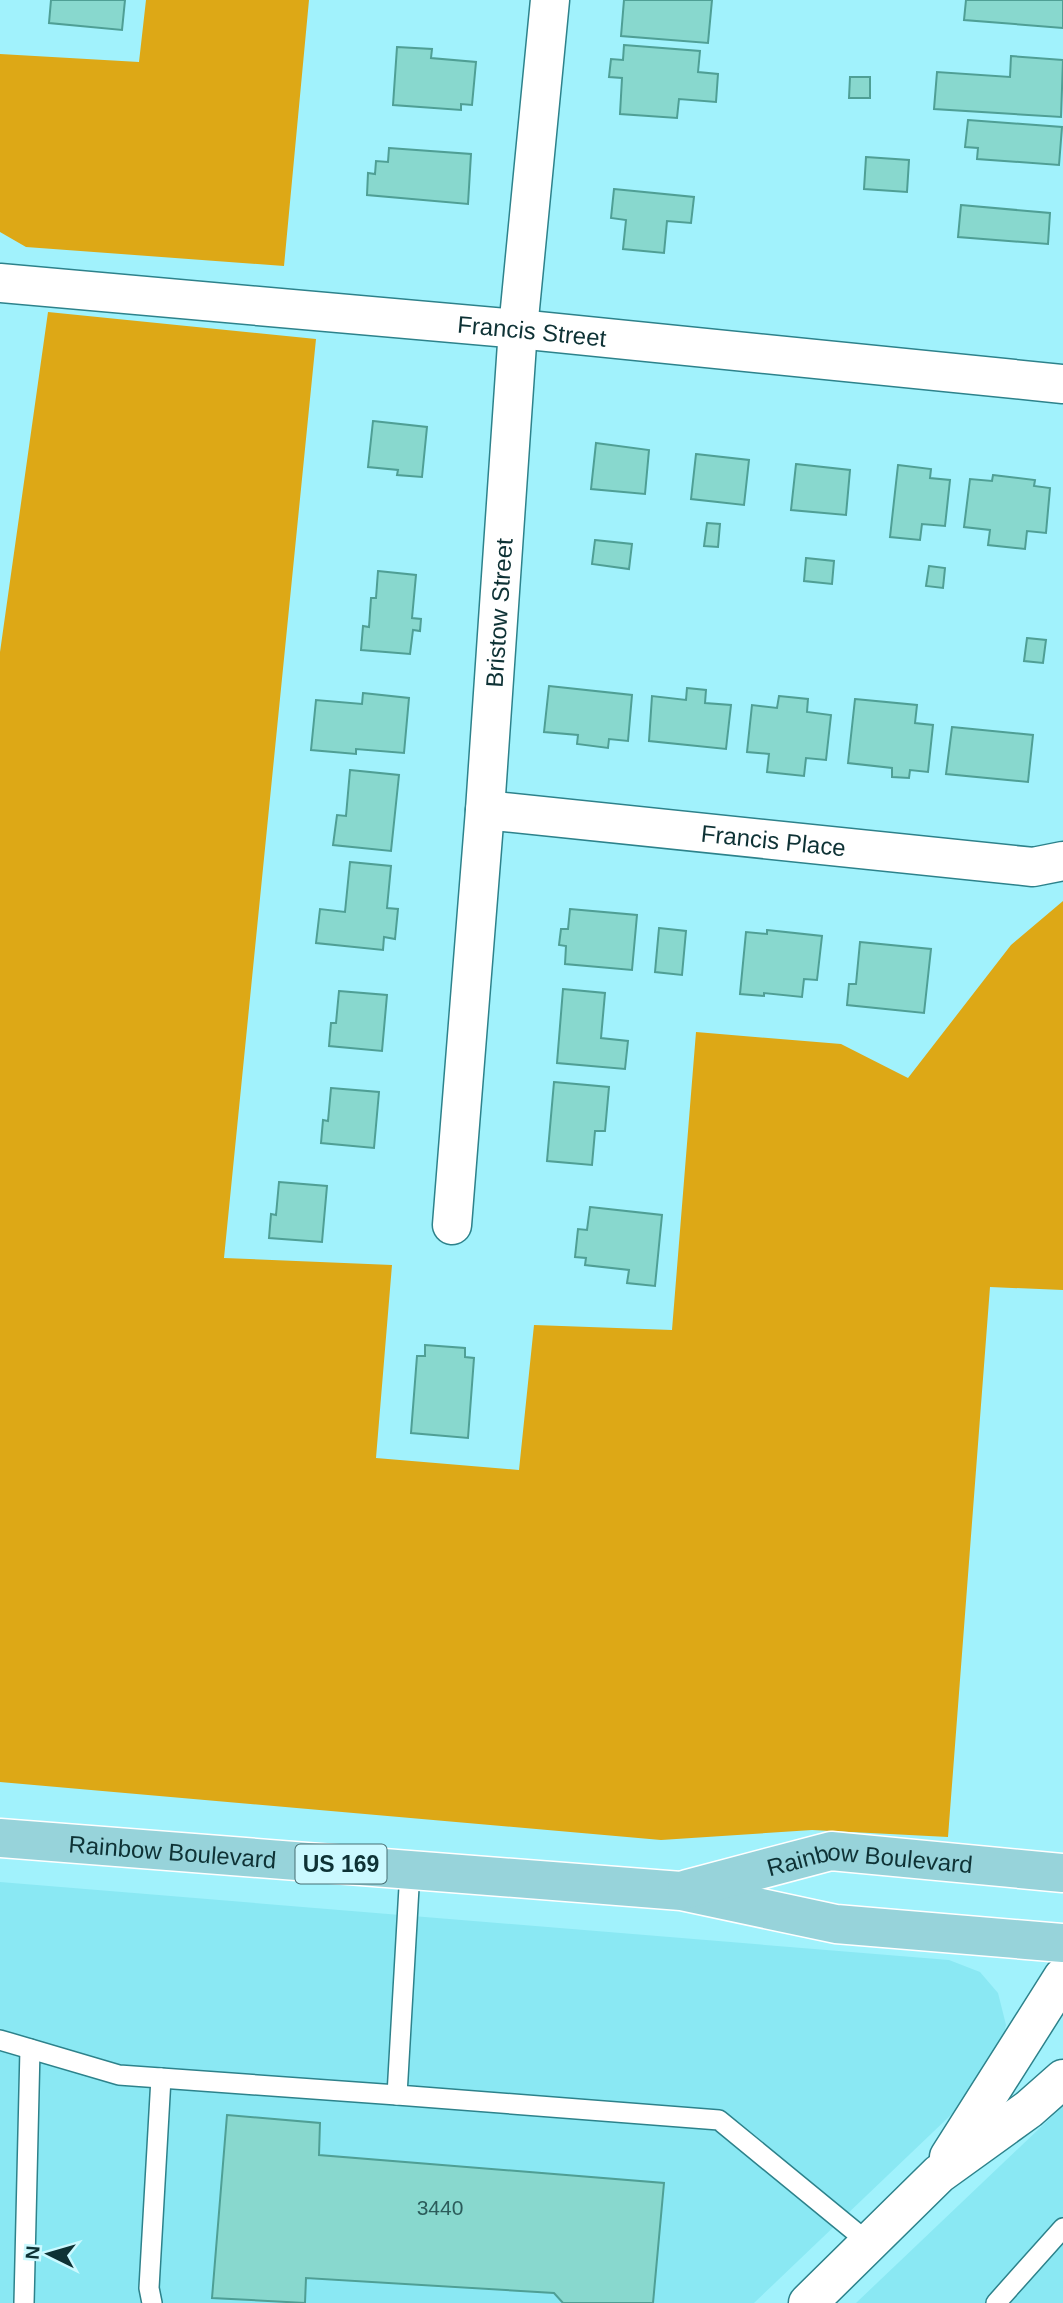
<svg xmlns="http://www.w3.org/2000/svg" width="1063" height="2303" font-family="Arial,sans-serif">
<rect width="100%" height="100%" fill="#a1f2fc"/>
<!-- built -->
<g fill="#8ae8f3">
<polygon points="0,1882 949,1960 980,1972 998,1993 1006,2025 1000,2051 976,2091 754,2303 0,2303"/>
<polygon points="1063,2106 1063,2303 856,2303"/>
</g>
<!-- forest -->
<g fill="#dda816">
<polygon points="146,0 309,0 284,266 26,247 0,232 0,54 139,62"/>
<polygon points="48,312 316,339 224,1258 392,1265 376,1458 519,1470 534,1325 672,1330 696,1032 841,1044 908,1078 1011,945 1063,901 1063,1290 990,1287 948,1837 812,1830 661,1840 0,1782 0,652"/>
</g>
<!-- building -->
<g fill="#88d8ce" stroke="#4f9f95" stroke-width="2">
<polygon points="51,0 125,0 122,30 49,23"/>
<polygon points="624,0 712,0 708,43 621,36"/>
<polygon points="966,0 1063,0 1063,28 964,20"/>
<polygon points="624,45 700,51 698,72 718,74 716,102 679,99 677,118 620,114 622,78 609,77 611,59 623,60"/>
<polygon points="397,47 432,49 431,58 476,62 472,105 461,104 461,110 393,105"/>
<polygon points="1011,56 1063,60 1061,117 934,109 937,72 1010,77"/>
<polygon points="850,77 870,77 870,98 849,98"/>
<polygon points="968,120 1062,127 1059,165 977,159 978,148 965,147"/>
<polygon points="389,148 471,154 468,204 367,195 368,173 375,174 376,161 388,162"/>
<polygon points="866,157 909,160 907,192 864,189"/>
<polygon points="614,189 694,197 691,223 667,221 664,253 623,249 626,220 611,218"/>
<polygon points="961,205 1050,213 1048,244 958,237"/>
<polygon points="373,421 427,427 422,477 397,475 398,470 368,467"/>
<polygon points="596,443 649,450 645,494 591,489"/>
<polygon points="696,454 749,460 744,505 691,499"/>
<polygon points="796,464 850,470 846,515 791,510"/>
<polygon points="898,465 931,469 930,478 950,480 945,526 922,524 920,540 890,537"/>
<polygon points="993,475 1035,480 1034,486 1050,488 1046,533 1027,531 1025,549 988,545 990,530 964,527 970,479 992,481"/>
<polygon points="707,523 720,524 718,547 704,546"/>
<polygon points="595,540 632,544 629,569 592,564"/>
<polygon points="806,558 834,561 832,584 804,581"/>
<polygon points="929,566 945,568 943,588 926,586"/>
<polygon points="378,571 416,575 412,618 421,619 420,631 413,630 410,654 361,650 363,626 369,627 371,598 376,598"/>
<polygon points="1027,638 1046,640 1043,663 1024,661"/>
<polygon points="549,686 632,695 628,741 609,739 608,748 577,744 578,735 544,732"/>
<polygon points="687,688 706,690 705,703 731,705 726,749 649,741 652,696 686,700"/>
<polygon points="363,693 409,698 404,753 356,749 356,754 311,750 316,700 362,704"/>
<polygon points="779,696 808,699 807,712 831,715 826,760 806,758 804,776 767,772 769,754 747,752 752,705 777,708"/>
<polygon points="855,699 917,705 915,723 933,725 928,772 910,770 909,778 892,777 892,768 848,763"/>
<polygon points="952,727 1033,735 1028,782 946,774"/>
<polygon points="350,770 399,775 391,851 333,845 337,815 346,816"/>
<polygon points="350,862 391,866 387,908 398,909 395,939 384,937 383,950 316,943 320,909 345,912"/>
<polygon points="570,909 637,915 632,970 565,964 566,946 559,945 561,929 568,929"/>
<polygon points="659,928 686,931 682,975 655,972"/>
<polygon points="767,930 822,936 817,980 804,979 802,997 764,993 764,996 740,994 746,932 767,934"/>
<polygon points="860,942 931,949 924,1013 847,1005 849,984 856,984"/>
<polygon points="563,989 605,993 601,1038 628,1041 625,1069 557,1063"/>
<polygon points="339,991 387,995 382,1051 329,1046 331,1023 336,1023"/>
<polygon points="554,1082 609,1087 605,1131 595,1131 592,1165 547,1161"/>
<polygon points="331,1088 379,1092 374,1148 321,1143 323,1120 328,1121"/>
<polygon points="279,1182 327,1186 322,1242 269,1238 271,1214 276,1215"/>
<polygon points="590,1207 662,1215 655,1286 627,1283 629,1270 585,1265 586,1258 575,1257 578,1229 587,1230"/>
<polygon points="425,1345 465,1348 465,1357 474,1358 468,1438 411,1433 417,1356 425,1356"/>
<polygon points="227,2115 320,2123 319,2155 664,2183 653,2303 563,2303 554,2293 306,2278 305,2303 212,2298"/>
</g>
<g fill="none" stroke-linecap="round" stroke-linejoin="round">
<!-- lane casing -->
<g stroke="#2d828b" stroke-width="22">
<g id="lane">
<polyline points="410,1870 397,2095 719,2120 869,2243"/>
<polyline points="0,2040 119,2075 397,2095"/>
<polyline points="24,2303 30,2049"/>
<polyline points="152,2303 149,2288 161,2078"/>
<polyline points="996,2303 1063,2228"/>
</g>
</g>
<!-- street casing -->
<g stroke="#2d828b" stroke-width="41">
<g id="street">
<path id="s1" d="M0,283L518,329L1063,384"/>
<path id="s2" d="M485,810L1033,867L1063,861"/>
<path id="s3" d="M452,1225L485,810L518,329L550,0"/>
<polyline points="949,2157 1063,1977"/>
<polyline points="808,2303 939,2174 1029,2109 1063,2079"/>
</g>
</g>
<!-- primary casing -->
<g stroke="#fff" stroke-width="41">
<g id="primary">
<path id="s4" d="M0,1838L681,1891L836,1924L1063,1943"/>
<path id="s5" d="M687,1889L831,1851L1063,1873"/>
</g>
</g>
<!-- lane -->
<use href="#lane" stroke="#fff" stroke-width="19"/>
<!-- street -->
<use href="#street" stroke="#fff" stroke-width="38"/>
<!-- primary -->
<use href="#primary" stroke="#97d3da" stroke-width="38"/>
</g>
<g text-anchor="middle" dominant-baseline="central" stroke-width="6" stroke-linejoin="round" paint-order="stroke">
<!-- number labels -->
<g font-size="21" fill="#2c5c5b">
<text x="440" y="2207">3440</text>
</g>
<!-- shield labels -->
<rect fill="#cbf9ff" stroke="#476e72" stroke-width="2" x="295.5" y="1844.5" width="91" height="39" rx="5"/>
<g font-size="23" font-weight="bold" fill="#0e3235">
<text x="341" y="1864">US 169</text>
</g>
<!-- street labels -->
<g font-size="24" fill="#0e3235" stroke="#cbf9ff">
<text stroke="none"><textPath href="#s1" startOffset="534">Francis Street</textPath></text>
<text stroke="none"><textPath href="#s3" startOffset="614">Bristow Street</textPath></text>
<text stroke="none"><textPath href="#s2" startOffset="290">Francis Place</textPath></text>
<text stroke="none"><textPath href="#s4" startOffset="173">Rainbow Boulevard</textPath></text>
<text stroke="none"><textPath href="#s5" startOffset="187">Rainbow Boulevard</textPath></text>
</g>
</g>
<!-- north arrow -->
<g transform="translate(49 2254) rotate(275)" stroke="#cbf9ff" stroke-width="5" paint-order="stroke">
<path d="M0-5L12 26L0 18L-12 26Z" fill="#0e3235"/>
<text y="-10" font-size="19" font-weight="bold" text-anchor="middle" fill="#0e3235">N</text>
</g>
</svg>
